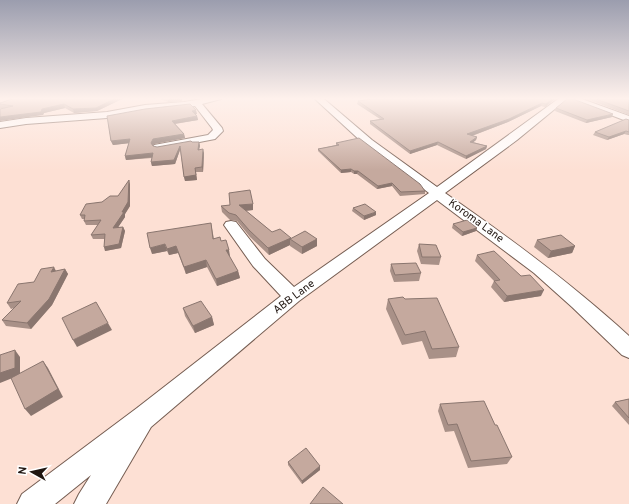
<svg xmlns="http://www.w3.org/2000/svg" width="629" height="504" font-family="Overpass,sans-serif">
<rect width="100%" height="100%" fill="#fde0d4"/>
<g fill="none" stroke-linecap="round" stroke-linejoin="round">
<!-- street casing -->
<g stroke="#755d52" stroke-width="2">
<g id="street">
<polygon points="202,99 221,99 202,104 222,128 223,131 215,139 158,150 154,149 153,147 154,145 208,135 213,130 212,128 195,106 145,111 107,118 26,124 0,128 0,122 26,118 107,112 145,105 184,102"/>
<path d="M315,99H324L372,140L437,187L558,99H567L517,140L445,193C510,238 571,283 629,336V358L622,355L572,307L534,273L437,200L299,301L151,427L106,504H74L79,494L91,475L55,504H17L22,494L137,408L281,296L253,266L224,225L226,222L231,221L236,222L265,259L294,287L429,193L364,144Z"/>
<polygon points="569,99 582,99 629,116 629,122"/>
</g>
</g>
<!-- street -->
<use href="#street" fill="#fff" fill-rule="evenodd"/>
</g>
<!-- wall -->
<g fill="#a99188">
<polygon points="12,99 122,99 97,111 74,113 65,108 44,113 43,115 0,108 0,103"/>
<polygon points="160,99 182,99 182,101 168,102"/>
<polygon points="372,99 555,99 545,107 541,106 508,122 472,136 477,137 476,140 473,142 487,146 486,149 466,159 437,145 410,154 370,124 370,121 380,119 357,104 358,101"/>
<polygon points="587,99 629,99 629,115"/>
<polygon points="556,108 612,117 586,123 555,111"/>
<polygon points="195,114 197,116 198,120 175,124 184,134 185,138 154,144 152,146 157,147 199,142 200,146 199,149 204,153 203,172 196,172 197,180 185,181 180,150 175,164 152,166 151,162 152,158 126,160 125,156 129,143 113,145 111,141 107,116 197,114"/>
<polygon points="629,120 629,135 628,135 624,134 607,140 593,135 595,132"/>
<polygon points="336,143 425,191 425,194 400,196 392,186 377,189 357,174 354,174 351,172 341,173 318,151 318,149 336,145"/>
<polygon points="130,184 130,206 125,214 125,217 118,227 123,227 125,231 121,248 105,251 104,239 93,239 91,235 98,225 86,225 84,221 85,219 82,219 80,215 102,202 118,196"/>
<polygon points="253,204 253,210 246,211 272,232 291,238 317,239 317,246 302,254 290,246 290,245 269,255 250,237 237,221 230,220 222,212 221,206"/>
<polygon points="353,208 376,215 364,220 352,211"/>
<polygon points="211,223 214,239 221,241 230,256 229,256 238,271 240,278 217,286 207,267 186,274 178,253 169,255 167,251 152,254"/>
<polygon points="453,224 477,228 476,231 462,236 452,228"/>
<polygon points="537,240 575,246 572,253 548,258 534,247"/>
<polygon points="419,244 441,257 439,265 421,264 417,251"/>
<polygon points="477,255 541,296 504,302 491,287 494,281 475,261"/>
<polygon points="391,264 421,273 419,281 394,282 390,271"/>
<polygon points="65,269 68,274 52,305 31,329 6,326 2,320 14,308 11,309 7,303 34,282 56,271"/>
<polygon points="388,299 405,299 459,347 456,357 429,359 422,341 402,345 386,309"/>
<polygon points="183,308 212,317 214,325 195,333 185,316"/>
<polygon points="629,399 629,425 612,406 615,402"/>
<polygon points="440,404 495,425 512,457 507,464 468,468 454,431 445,432 438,411"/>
<polygon points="288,462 320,466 320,470 302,484 288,465"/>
</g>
<!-- shaded-wall -->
<g fill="#8a766f">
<polygon points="114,99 122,99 97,111 74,113 73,109"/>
<polygon points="168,99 182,99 182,101 168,102"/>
<polygon points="552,99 555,99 545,107 546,104"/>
<polygon points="542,103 541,106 508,122 466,138 467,134"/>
<polygon points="64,104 65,108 44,113 43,115 0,121 0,117 42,109"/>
<polygon points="196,110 197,114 193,115 192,111"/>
<polygon points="613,114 612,117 586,123 587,120"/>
<polygon points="197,116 198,120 173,124 172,121"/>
<polygon points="626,131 624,134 607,140 609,137"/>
<polygon points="184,134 185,138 154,144 152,148 151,143 153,139"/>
<polygon points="477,137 476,140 470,145 470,142"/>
<polygon points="130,139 131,143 113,145 111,141"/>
<polygon points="199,142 200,146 198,154 198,150"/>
<polygon points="438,142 437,145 410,154 410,151"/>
<polygon points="180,146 180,150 175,164 152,166 151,162"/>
<polygon points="487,146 486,149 466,159 466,156"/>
<polygon points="203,149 204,153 203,172 202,167"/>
<polygon points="153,153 154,157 126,160 125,156"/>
<polygon points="195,168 197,180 185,181 184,177"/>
<polygon points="351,169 351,172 341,173 341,170"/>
<polygon points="354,171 358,171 357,174 354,174"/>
<polygon points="129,180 130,184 130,206 125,214 125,217 115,232 113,228 122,212"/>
<polygon points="392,183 392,186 377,189 378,186"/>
<polygon points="253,204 253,210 240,211 239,205"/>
<polygon points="376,212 376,215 364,220 364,216"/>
<polygon points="123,227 125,231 121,248 105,251 104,247"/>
<polygon points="477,228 476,231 462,236 463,232"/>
<polygon points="291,238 291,240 290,239 290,245 269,255 268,248"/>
<polygon points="317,239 317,246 302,254 302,247"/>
<polygon points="165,244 167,251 152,254 150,248"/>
<polygon points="176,246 178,253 169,255 167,249"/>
<polygon points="575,246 572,253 548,258 551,251"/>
<polygon points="226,250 229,250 230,256 227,257"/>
<polygon points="206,260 207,267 186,274 184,267"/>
<polygon points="54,267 57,273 51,272"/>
<polygon points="65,269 68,274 52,305 31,329 27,323"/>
<polygon points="238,271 240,278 217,286 216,279"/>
<polygon points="544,290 541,296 504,302 507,296"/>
<polygon points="212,317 214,325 195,333 193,326"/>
<polygon points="108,323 112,330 77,347 73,340"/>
<polygon points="15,350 20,357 20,375 0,383 0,373"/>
<polygon points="43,361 48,368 63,397 31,416 25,409"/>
<polygon points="320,466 320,470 302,484 302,481"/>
</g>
<!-- building -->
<g fill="#c5a99e" stroke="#8a766f">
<polygon points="12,99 114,99 96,108 73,109 64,104 42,109 41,112 0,117 0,109 13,106 0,104 0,103"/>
<polygon points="372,99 552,99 546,104 542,103 509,119 467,134 477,137 470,142 487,146 466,156 438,142 410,151 370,121 384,119 358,101"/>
<polygon points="567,99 573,99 613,114 587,120 556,108"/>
<polygon points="596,99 629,99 629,111"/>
<polygon points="190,104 196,110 192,111 197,116 172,121 184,134 153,139 151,143 153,146 157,147 191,141 192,142 199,142 198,150 203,149 202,167 195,168 196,175 184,177 180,146 174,160 151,162 153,153 125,156 130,139 111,141 107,116 145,109"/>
<polygon points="626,119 629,120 629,132 626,131 609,137 595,132"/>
<polygon points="359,138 420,184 425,191 401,192 392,183 378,186 358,171 354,171 351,169 341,170 318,149 339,145 336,143"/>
<polygon points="129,180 128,202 122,212 124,212 113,228 123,227 119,244 104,247 105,234 91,235 101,220 84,221 85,215 80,215 86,204 102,202 110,196 118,196"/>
<polygon points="250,190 253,204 239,205 272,232 280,229 291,238 268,248 249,230 236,215 229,213 221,206 230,205 229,193"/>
<polygon points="365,204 376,212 364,216 353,208"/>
<polygon points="467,220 477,228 463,232 453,224"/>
<polygon points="211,223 213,239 220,237 221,241 226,240 229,250 226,250 238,271 216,279 206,260 184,267 176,246 167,249 165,244 150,248 147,233"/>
<polygon points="305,231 317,239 302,247 290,239"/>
<polygon points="561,235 575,246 551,251 537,240"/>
<polygon points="419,244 436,245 441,257 422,257"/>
<polygon points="494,251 521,276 530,275 544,290 507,296 494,281 500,280 477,255"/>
<polygon points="416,263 421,273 395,275 391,264"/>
<polygon points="54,267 51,272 65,269 49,299 27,323 2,320 21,301 7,303 18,284 34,282 41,269"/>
<polygon points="403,297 405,299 437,298 459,347 432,349 425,331 405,335 388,299"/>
<polygon points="201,301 212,317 193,326 183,308"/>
<polygon points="96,302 108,323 73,340 62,318"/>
<polygon points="15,350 15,368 0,373 0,355"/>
<polygon points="43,361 58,389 25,409 11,378"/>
<polygon points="629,399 629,418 615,402"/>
<polygon points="484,401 495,425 497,425 512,457 471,461 457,424 448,425 440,404"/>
<polygon points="306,448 320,466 302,481 288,462"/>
<polygon points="323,487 343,504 310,504"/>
</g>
<!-- sky -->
<linearGradient id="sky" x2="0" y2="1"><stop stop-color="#9b9dae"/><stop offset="0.58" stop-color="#fef1ec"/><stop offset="1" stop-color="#fef1ec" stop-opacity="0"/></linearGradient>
<rect width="629" height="170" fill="url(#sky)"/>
<g text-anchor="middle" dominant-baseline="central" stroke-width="3" stroke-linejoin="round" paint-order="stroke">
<!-- street labels -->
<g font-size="11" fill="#201611" stroke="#fff">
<text transform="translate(476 221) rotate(36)">Koroma Lane</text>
<text transform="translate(294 297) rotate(-37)">ABB Lane</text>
</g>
</g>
<!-- north arrow -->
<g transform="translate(32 472) rotate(278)" stroke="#ffffff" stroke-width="3" paint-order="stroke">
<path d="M0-3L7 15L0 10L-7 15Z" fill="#201611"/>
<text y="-6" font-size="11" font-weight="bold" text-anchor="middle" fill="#201611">N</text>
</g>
</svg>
